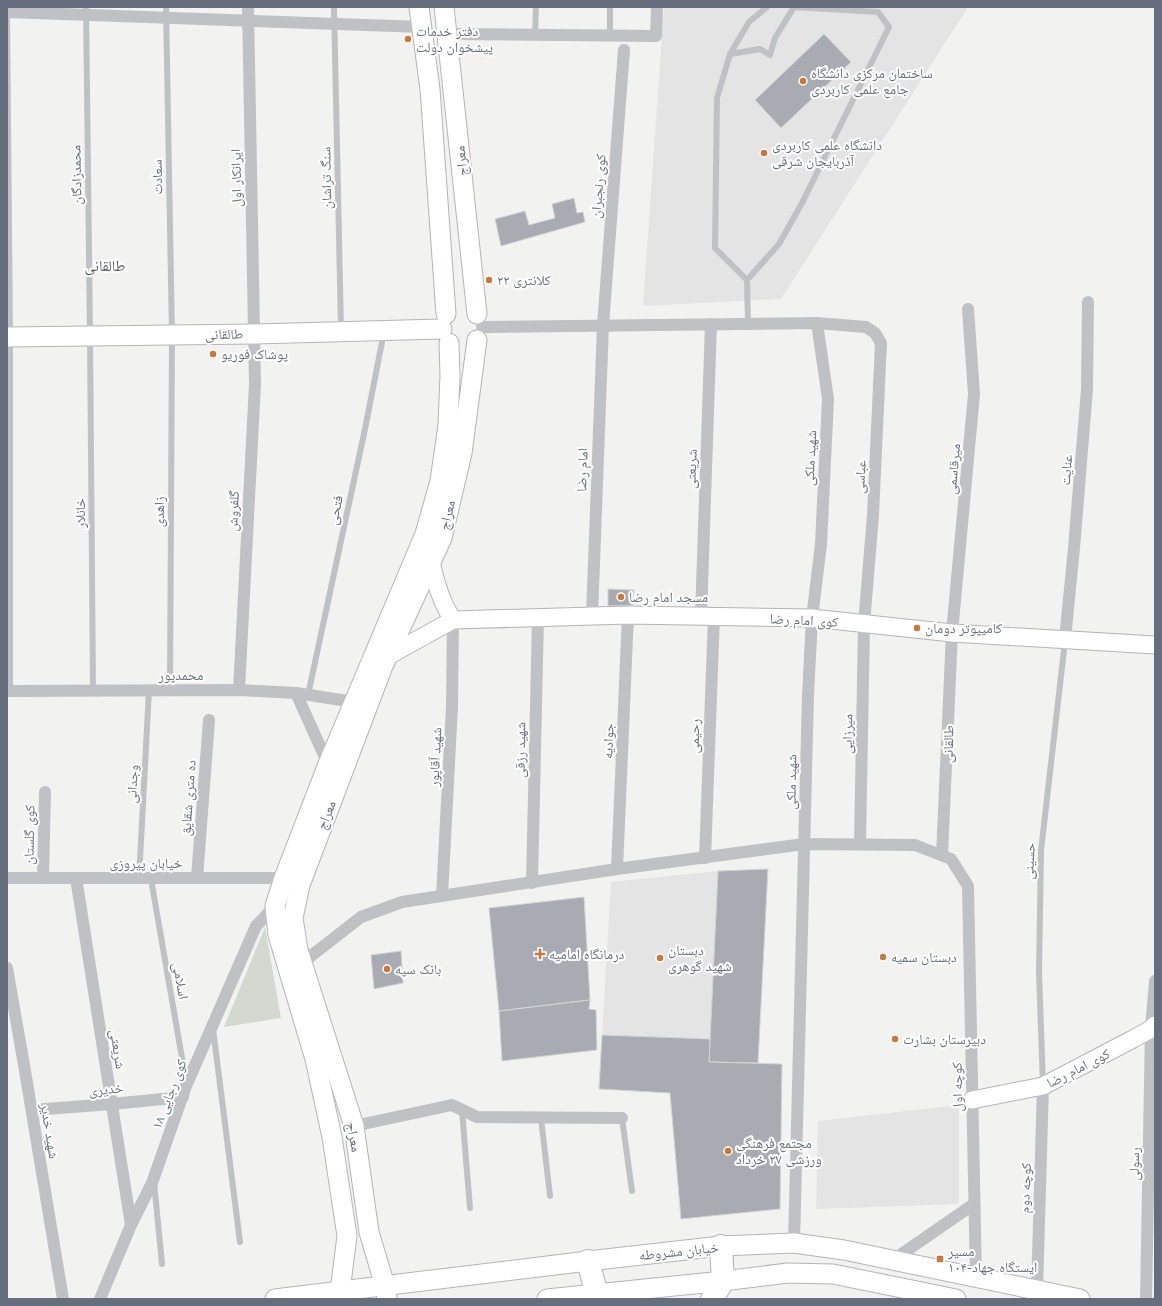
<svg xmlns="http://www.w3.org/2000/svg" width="1162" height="1306" font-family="'PT Sans','Noto Naskh Arabic',sans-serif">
<rect width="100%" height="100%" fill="#f2f3f0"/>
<!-- built -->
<g fill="#e3e4e3">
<polygon points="664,7 968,7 781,299 643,306"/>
<polygon points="718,871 710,1039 602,1035 611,882"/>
<polygon points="959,1105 959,1204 816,1209 818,1121"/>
</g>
<!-- green -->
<polygon fill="#d3d9d1" points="265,927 281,1018 224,1027"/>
<!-- building -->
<g fill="#a8acb2" stroke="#d4d4d2">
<polygon points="824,34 851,62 781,128 755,100"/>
<polygon points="574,198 577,213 583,212 585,222 501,246 495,219 525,211 529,225 555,218 552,204"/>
<polygon points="608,589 634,590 633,605 608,606"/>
<polygon points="768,869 758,1063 709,1062 718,871"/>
<polygon points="584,897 590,1000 499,1011 489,908"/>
<polygon points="401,951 403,983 374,989 371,955"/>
<polygon points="590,1000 589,1009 596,1010 597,1050 502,1061 499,1011"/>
<polygon points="602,1035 710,1039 709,1062 782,1064 780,1209 681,1219 670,1093 599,1089"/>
</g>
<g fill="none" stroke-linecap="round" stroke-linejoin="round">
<!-- secondary casing -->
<g stroke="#b1b4b9" stroke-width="19">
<g id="secondary">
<path d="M431,562C436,583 441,602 453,620"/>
<polyline points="388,656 453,620 628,615 812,618 952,633 1155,645"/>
<polyline points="972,1100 1043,1086 1133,1039 1151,1029 1155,1025"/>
</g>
</g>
<!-- primary casing -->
<g stroke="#b2b4b8" stroke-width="21">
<g id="primary">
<polyline points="419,7 430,89 446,314"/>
<polyline points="444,7 477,314"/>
<polyline points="7,337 254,334 442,329"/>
<polyline points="275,1299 588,1261 721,1246 794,1243 844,1250 1080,1299"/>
<polyline points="341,1299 340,1291 347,1236 332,1137 315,1059 278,935 275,906 284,878 328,764 425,534 440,481 448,425 450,376 449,343"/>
<polyline points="387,1299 385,1286 369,1232 354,1126 298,950 293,918 300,885 383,666 442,538 462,453 477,340"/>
<polyline points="547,1299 723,1281 788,1273 833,1274 956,1299"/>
</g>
</g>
<!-- highway casing -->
<g stroke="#b2b3b7" stroke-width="24">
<g id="highway">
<polyline points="588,1261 598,1299"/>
<polyline points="712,1299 723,1281 721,1246"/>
</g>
</g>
<!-- lane -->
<g stroke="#bfc1c4" stroke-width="6">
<polyline points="86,7 90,335 93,690"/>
<polyline points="166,7 172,335 170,690"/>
<polyline points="334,7 341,330"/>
<polyline points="7,12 10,337 10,692"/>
<polyline points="535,34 536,7"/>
<polyline points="610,35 610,7"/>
<polyline points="730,54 760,49 770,55 775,38 794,7"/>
<polyline points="747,280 779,244 802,203 889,27 878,12 793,7"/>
<polyline points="748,324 747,280 715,248 717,98 730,54 749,22 767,7"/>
<polyline points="308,695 365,429 384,332"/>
<polyline points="139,879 149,690"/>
<polyline points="151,879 186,1081"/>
<polyline points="213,1029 240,1242"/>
<polyline points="1043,1085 1039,972 1041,851 1065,641"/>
<polyline points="462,1110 470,1208"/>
<polyline points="541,1118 550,1196"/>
<polyline points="622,1118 632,1191"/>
<polyline points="154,1182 162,1264"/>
</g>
<!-- street -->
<g stroke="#bfc1c4" stroke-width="12">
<polyline points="7,12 422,27"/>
<polyline points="448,34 656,36 657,7"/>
<polyline points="482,327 817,323 866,327 875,333 881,343 873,515 864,624 860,844"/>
<polyline points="592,616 603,325 624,50"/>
<polyline points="701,616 711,324"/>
<polyline points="1065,639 1074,548 1087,389 1088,302"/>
<polyline points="239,690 255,384 248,7"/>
<polyline points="7,691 239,690 296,693 354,702"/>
<polyline points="296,693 328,764"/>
<polyline points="942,855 952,633 974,394 968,309"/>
<polyline points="705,858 714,616"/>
<polyline points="617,869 628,615"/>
<polyline points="7,878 284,878"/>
<polyline points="43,878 45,792"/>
<polyline points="76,878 131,1225"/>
<polyline points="197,878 209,720"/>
<polyline points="532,883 538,618"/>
<polyline points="442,896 452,707 453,620"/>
<polyline points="302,963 361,917 402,902 617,869 804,844 915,845 951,859 968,886 976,1278"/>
<polyline points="7,968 24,1065 63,1299"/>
<polyline points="32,1110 112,1104 183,1097"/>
<polyline points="354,1126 452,1105 477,1117 622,1118"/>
<polyline points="794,1243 808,695 812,618 821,544 828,399 817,323"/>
<polyline points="893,1260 974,1204"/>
<polyline points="1037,1290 1043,1086"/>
<polyline points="100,1299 131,1225 152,1183 186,1086 256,926 275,906"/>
<polyline points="1146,1299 1151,1029 1155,981"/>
</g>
<!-- secondary -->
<use href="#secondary" stroke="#fff" stroke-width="17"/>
<!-- primary -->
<use href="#primary" stroke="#fff" stroke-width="19"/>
<!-- highway -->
<use href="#highway" stroke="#fff" stroke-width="22"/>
</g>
<!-- markers -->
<g fill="#cc7637" stroke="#fff" stroke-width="1.5">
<circle cx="408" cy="39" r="4"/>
<circle cx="803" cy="81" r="4"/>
<circle cx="764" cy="153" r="4"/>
<circle cx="489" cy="280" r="4"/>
<circle cx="213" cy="354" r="4"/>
<circle cx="621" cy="597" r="4"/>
<circle cx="917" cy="628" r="4"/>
<path d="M538 948h4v4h4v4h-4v4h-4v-4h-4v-4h4z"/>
<circle cx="883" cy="957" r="4"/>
<circle cx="660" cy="958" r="4"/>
<circle cx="387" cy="969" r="4"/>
<circle cx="895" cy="1039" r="4"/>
<circle cx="728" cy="1151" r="4"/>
<rect x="936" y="1255" width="8" height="8" rx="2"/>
</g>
<g text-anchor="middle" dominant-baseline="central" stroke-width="4" stroke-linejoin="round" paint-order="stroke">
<!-- poi labels -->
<g font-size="14" fill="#666e7d" stroke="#fff" text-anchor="start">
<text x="416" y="31">دفتر خدمات<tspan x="416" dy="16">پیشخوان دولت</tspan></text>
<text x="811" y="73">ساختمان مرکزی دانشگاه<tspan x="811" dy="16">جامع علمی کاربردی</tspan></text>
<text x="772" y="145">دانشگاه علمی کاربردی<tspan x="772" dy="16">آذربایجان شرقی</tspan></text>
<text x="497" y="280">کلانتری ٢٢</text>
<text x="221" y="354">پوشاک فوریو</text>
<text x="629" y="597">مسجد امام رضا</text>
<text x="925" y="628">کامیپوتر دومان</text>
<text x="668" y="950">دبستان<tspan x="668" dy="16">شهید گوهری</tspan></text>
<text x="549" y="954">درمانگاه امامیه</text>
<text x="891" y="957">دبستان سمیه</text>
<text x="395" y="969">بانک سپه</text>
<text x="903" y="1039">دبیرستان بشارت</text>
<text x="736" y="1143">مجتمع فرهنگی<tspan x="736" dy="16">ورزشی ۲۷ خرداد</tspan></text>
<text x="948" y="1251">مسیر<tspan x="948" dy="16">۱۰۴-ایستگاه جهاد</tspan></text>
</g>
<!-- street labels -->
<g font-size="14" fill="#666e7d" stroke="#fff">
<text transform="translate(461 161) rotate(-96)">معراج</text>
<text transform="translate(76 175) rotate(-91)">محمدزادگان</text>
<text transform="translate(157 177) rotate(-91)">سعادت</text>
<text transform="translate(236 178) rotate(-91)">ایرانکار اول</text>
<text transform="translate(326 178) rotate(-91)">سنگ تراشان</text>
<text transform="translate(598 186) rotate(-85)">کوی رنجبران</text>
<text transform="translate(224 334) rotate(-1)">طالقانی</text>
<text transform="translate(810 458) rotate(-87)">شهید ملکی</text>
<text transform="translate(691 469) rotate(-88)">شریعتی</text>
<text transform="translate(953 469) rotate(-85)">میرقاسمی</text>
<text transform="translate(582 470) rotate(-88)">امام رضا</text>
<text transform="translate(1066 470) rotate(-85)">عنایت</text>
<text transform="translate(860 477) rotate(-87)">عباسی</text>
<text transform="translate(335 510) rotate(-78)">فتحی</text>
<text transform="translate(233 511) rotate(-87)">گلفروش</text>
<text transform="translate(159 512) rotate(-90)">زاهدی</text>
<text transform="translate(80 513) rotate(-91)">خانلار</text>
<text transform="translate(447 515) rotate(-77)">معراج</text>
<text transform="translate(804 620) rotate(3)">کوی امام رضا</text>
<text x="181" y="675">محمدپور</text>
<text transform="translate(847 734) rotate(-89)">میرزایی</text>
<text transform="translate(694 736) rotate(-88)">رحیمی</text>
<text transform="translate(608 741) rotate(-88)">جوادیه</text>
<text transform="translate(948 744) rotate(-88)">طالقانی</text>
<text transform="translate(520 750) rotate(-89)">شهید رزقی</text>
<text transform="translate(435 757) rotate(-87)">شهید آقاپور</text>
<text transform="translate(791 782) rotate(-89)">شهید ملکی</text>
<text transform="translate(132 784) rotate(-87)">وجدانی</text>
<text transform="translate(188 798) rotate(-86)">ده متری شقایق</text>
<text transform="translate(326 815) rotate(-69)">معراج</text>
<text transform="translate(29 835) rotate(-89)">کوی گلستان</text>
<text transform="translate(1029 861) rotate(-87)">حسینی</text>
<text x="146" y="863">خیابان پیروزی</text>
<text transform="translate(181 981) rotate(80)">اسلامی</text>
<text transform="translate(118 1049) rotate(81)">شریعتی</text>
<text transform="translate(1078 1068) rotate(-27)">کوی امام رضا</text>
<text transform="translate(957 1087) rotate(-91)">کوچه اول</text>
<text transform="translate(106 1089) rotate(-5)">خدیری</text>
<text transform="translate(169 1094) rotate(-69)">کوی رجایی ۱۸</text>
<text transform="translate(50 1131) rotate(81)">شهید خدیر</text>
<text transform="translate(354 1137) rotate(79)">معراج</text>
<text transform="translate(1134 1164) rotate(-89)">رسولی</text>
<text transform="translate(1025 1188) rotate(-88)">کوچه دوم</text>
<text transform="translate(679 1251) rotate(-6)">خیابان مشروطه</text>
</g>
<!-- neighbourhood labels -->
<g font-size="15" fill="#535963" stroke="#fff">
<text x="105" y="265">طالقانی</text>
</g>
</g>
<!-- border -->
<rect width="1162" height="1306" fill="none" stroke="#666e7d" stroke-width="16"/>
</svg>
